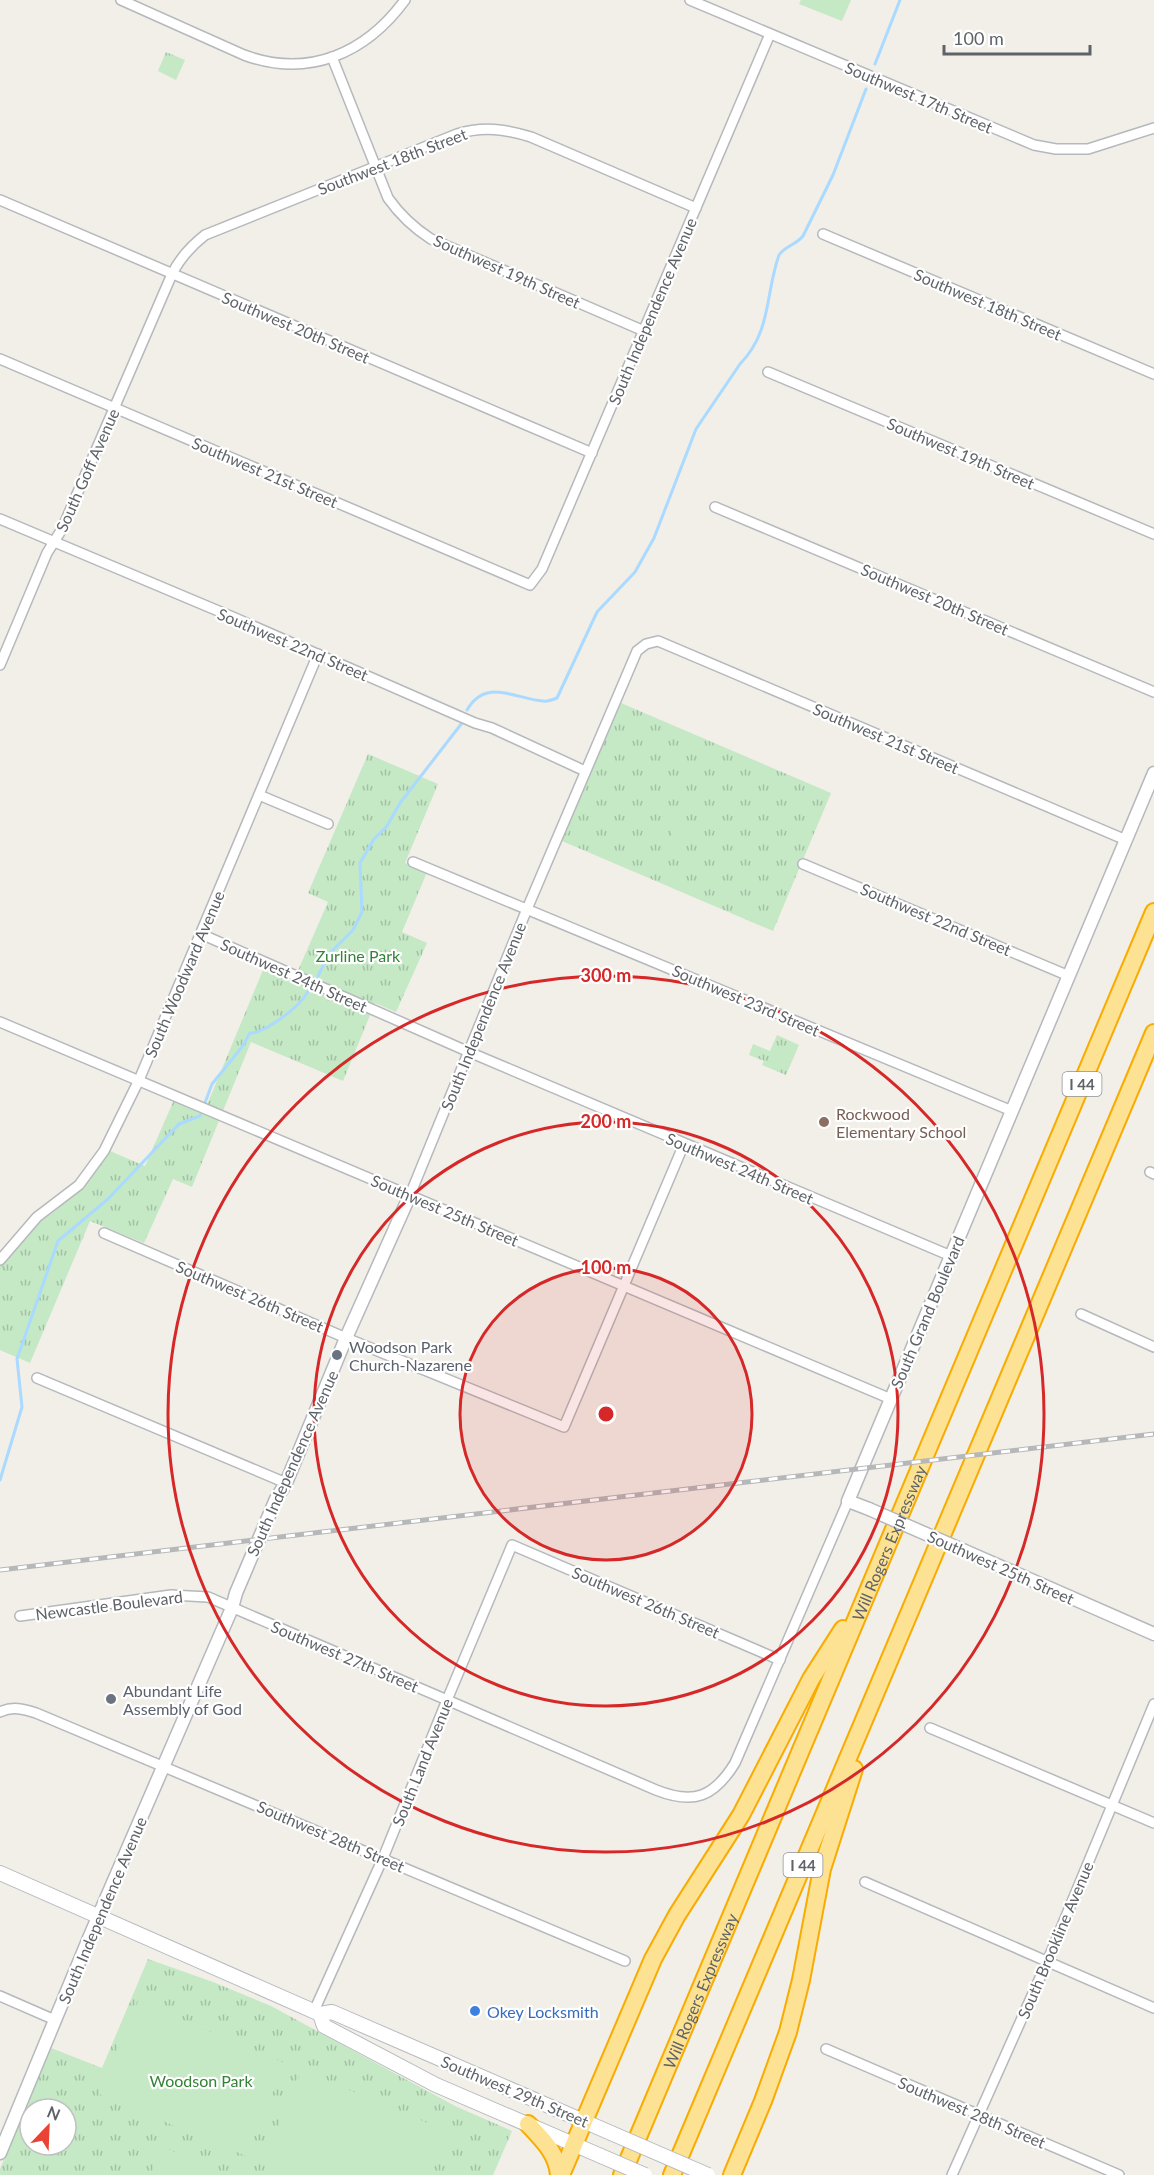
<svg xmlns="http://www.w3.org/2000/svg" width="1154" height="2175" font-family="Lato,sans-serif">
<defs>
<pattern id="park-tufts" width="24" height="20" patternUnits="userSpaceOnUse" patternTransform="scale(1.5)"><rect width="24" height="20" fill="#c5e8c5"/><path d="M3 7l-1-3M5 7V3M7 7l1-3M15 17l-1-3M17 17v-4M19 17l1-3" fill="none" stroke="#a3c0a4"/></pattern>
</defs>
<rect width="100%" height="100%" fill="#f1efe8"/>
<!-- park -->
<g fill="url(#park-tufts)" fill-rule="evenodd">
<polygon points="166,52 185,60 176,80 158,71"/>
<polygon points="621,703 831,793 773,931 562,841"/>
<polygon points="368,754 438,784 405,863 427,872 402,932 427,943 396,1012 375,1003 343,1081 251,1042 192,1187 173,1179 144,1243 90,1221 30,1363 0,1350 0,1266 15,1246 34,1226 55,1211 90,1178 110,1151 145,1166 174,1100 204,1112 263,970 293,982 328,902 308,893"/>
<polygon points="777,1035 799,1045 786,1075 762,1065 764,1061 749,1055 753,1044 770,1051"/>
<path d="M148,1959L213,1982L271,2006L455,2106L512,2131L493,2175H0V2169L51,2048L102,2068ZM30,2109H66V2145H30Z"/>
</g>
<!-- pitch -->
<g fill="#c5e8c5">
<polygon points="801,0 851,0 842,21 799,4"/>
<polygon points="678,820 695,830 691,841 680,843 672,837 672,828"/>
<polygon points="138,2001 285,2063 246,2156 99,2094"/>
<polygon points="302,2070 449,2132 431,2175 293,2175 263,2162"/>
<polygon points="163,2147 218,2170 216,2175 151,2175"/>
</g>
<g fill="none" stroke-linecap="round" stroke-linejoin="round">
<!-- stream -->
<g stroke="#aadaff" stroke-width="3">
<polyline points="875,64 900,0"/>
<path d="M467,710C486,677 515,699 543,701C547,702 552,700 557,698L597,612L635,572L654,538L696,429L740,364C772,331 765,294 779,255C785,246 796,245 803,236L833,175L866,89"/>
<polyline points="318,976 329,954 353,930 362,912 360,863 374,839 387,826 400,803 462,723"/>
<path d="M0,1480L22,1407L17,1359L58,1241L108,1199L179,1124L200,1116L212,1084L242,1047L250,1033C264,1034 302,1005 308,991"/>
</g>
<!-- minor casing -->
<g stroke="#b5b8bc" stroke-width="12">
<g id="minor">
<path d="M121,0L244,55C309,79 366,53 405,0"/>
<polyline points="690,0 1034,145 1056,149 1088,149 1154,128"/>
<path d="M332,57L388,198C400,215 414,228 431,239L644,331"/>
<polyline points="0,200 592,453"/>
<polyline points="823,234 1154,374"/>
<polyline points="0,359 530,585 542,569 770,34"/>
<polyline points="768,372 1154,534"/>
<polyline points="715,507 1154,692"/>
<polyline points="0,519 235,618 475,723 492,728 585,771"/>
<path d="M0,665L47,553L62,529L172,274C180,258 191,246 205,235L457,134C483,126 505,129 531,137L696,208"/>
<polyline points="259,795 328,824"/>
<polyline points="413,862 1012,1111"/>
<polyline points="803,864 1069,976"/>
<polyline points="201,934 469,1052 951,1256"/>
<polyline points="0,1022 891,1399"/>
<polyline points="1150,1172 1154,1174"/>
<polyline points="410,1195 527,909 637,651 646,644 658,641 1126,840"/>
<polyline points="104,1233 346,1338 564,1427 684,1144"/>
<polyline points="0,1260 37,1217 79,1185 104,1151 139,1080 318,654"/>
<polyline points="1081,1314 1154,1347"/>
<polyline points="37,1378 286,1483"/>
<path d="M20,1616L171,1595L208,1597L656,1790C694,1805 714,1797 735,1763L848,1501"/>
<path d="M0,1712C12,1706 24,1709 36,1713L625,1961"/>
<polyline points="930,1728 1154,1823"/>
<polyline points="865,1882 1154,2008"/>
<polyline points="0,1996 55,2020"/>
<polyline points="314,2011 383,1858 447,1700 512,1545 780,1660"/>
<polyline points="826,2049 1119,2175"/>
<polyline points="952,2175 1047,1962 1154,1704"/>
</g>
</g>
<!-- tertiary casing -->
<g stroke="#b5b8bc" stroke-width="15">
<g id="tertiary">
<polyline points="869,1509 848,1501 1154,773"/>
<polyline points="965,1551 1154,1634"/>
<polyline points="0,2153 89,1938 232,1608 236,1593 276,1499 286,1483 346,1338 410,1195"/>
</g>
</g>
<!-- secondary casing -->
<g stroke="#b6babf" stroke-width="16">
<g id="secondary">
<polyline points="0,1873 320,2014 332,2012 611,2133"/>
<polyline points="320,2014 324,2026 436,2085 601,2156"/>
</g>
</g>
<!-- motorway casing -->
<g stroke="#f9ab00" stroke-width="20">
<g id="motorway">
<path d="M528,2124C543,2140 557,2153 559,2175"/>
<polyline points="561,2175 653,1959 677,1915 741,1815 811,1679 843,1629"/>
<path id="s1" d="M622,2175L1154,912"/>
<polyline points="672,2175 1154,1033"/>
<polyline points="732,2175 763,2101 788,2032 801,1980 822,1869 854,1769"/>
</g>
</g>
<!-- minor -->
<use href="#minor" stroke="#fff" stroke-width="9"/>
<!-- tertiary -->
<use href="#tertiary" stroke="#fff" stroke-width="12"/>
<!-- secondary -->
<use href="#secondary" stroke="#fff" stroke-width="14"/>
<!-- motorway -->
<use href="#motorway" stroke="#fde293" stroke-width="16"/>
<!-- rail casing -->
<g stroke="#b6b7b8" stroke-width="5">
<polyline id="rail" points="0,1570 1154,1434"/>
</g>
<!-- rail -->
<use href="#rail" stroke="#fff" stroke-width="3" stroke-dasharray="9" stroke-linecap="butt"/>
<!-- tertiary-bridge casing -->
<g stroke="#b5b8bc" stroke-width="15" stroke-linecap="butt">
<polyline id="tertiary-bridge" points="869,1509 965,1551"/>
</g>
<!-- secondary-bridge casing -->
<g stroke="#b6babf" stroke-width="16" stroke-linecap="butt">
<g id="secondary-bridge">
<polyline points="611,2133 708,2175"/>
<polyline points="601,2156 645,2175"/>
</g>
</g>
<!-- tertiary-bridge -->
<use href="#tertiary-bridge" stroke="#fff" stroke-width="12"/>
<!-- secondary-bridge -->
<use href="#secondary-bridge" stroke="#fff" stroke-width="14"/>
</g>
<!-- distance rings -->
<circle cx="606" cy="1414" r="146" fill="#d62828" fill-opacity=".12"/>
<g fill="none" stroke="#d62828" stroke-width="3">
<circle cx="606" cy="1414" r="146"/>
<circle cx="606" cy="1414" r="292"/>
<circle cx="606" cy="1414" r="438"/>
</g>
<!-- markers -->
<circle fill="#8d6e63" stroke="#fff" stroke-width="2" cx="824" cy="1122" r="6"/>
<g fill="#6b7280" stroke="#fff" stroke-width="2">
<circle cx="337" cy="1355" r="6"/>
<circle cx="111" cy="1699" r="6"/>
</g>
<circle fill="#3f7fe0" stroke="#fff" stroke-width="2" cx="475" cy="2011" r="6"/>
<g text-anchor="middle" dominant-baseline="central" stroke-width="4.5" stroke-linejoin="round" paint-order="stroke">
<!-- shield labels -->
<g fill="#fff" stroke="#8f9295" stroke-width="1.5">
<rect x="1062.5" y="1072" width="39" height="24" rx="4.5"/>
<rect x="783.5" y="1853" width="39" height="24" rx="4.5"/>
</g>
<g font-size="15" font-weight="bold" fill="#5f6368">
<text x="1082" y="1084">I 44</text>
<text x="803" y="1865">I 44</text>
</g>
<!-- street labels -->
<g font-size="16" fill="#5f6368" stroke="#fff">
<text transform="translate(919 97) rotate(23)">Southwest 17th Street</text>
<text transform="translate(392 161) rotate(-21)">Southwest 18th Street</text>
<text transform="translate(507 271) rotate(24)">Southwest 19th Street</text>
<text transform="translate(988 304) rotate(23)">Southwest 18th Street</text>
<text transform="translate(652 311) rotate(-67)">South Independence Avenue</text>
<text transform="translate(296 327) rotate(23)">Southwest 20th Street</text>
<text transform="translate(961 453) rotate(23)">Southwest 19th Street</text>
<text transform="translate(87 470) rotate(-66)">South Goff Avenue</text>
<text transform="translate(265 472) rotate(23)">Southwest 21st Street</text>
<text transform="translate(935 599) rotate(23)">Southwest 20th Street</text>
<text transform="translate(293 644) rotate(23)">Southwest 22nd Street</text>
<text transform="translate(886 738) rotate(23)">Southwest 21st Street</text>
<text transform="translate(936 919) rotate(23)">Southwest 22nd Street</text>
<text transform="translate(184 974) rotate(-67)">South Woodward Avenue</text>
<text transform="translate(294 975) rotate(24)">Southwest 24th Street</text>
<text transform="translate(746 1000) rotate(23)">Southwest 23rd Street</text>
<text transform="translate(483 1016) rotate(-68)">South Independence Avenue</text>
<text transform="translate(740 1168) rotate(23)">Southwest 24th Street</text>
<text transform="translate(445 1210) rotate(23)">Southwest 25th Street</text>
<text transform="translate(250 1296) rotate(23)">Southwest 26th Street</text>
<text transform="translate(927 1312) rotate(-67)">South Grand Boulevard</text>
<text transform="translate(292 1463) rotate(-66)">South Independence Avenue</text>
<text stroke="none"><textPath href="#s1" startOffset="686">Will Rogers Expressway</textPath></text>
<text transform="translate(1001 1567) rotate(24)">Southwest 25th Street</text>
<text transform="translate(646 1602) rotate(23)">Southwest 26th Street</text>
<text transform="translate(109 1605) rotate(-7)">Newcastle Boulevard</text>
<text transform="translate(345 1656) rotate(23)">Southwest 27th Street</text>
<text transform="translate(422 1762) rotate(-68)">South Land Avenue</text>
<text transform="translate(331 1836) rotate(23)">Southwest 28th Street</text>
<text transform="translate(102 1910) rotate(-67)">South Independence Avenue</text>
<text transform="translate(1055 1940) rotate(-67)">South Brookline Avenue</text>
<text stroke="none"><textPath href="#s1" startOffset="200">Will Rogers Expressway</textPath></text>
<text transform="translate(515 2091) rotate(23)">Southwest 29th Street</text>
<text transform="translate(972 2112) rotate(23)">Southwest 28th Street</text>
</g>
<!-- park labels -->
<g font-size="16" fill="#348238" stroke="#fff">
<text x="358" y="955">Zurline Park</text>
<text x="201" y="2080">Woodson Park</text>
</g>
<!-- education labels -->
<g font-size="16" fill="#785e54" stroke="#fff" text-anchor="start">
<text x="836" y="1113">Rockwood<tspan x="836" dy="18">Elementary School</tspan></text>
</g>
<!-- worship labels -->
<g font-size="16" fill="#5b616d" stroke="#fff" text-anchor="start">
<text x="349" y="1346">Woodson Park<tspan x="349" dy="18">Church-Nazarene</tspan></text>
<text x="123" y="1690">Abundant Life<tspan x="123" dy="18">Assembly of God</tspan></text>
</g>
<!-- shop labels -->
<g font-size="16" fill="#366cbe" stroke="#fff" text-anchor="start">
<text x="487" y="2011">Okey Locksmith</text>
</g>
</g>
<circle cx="606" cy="1414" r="9" fill="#d62828" stroke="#fff" stroke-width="3"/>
<g font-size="18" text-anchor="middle" font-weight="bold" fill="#d62828" stroke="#fff" stroke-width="4.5" stroke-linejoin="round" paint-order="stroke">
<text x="606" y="982">300 m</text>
<text x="606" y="1128">200 m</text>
<text x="606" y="1274">100 m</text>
</g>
<!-- north arrow -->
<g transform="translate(48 2127) rotate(23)"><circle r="28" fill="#ffffff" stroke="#bfc1c3" stroke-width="1.5"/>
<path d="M0-4.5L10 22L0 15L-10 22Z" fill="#ea4335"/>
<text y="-9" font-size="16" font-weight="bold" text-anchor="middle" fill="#5f6368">N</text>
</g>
<!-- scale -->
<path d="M944 45v9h146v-9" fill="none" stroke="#5f6368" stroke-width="3"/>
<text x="953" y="45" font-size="18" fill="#5f6368" stroke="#ffffff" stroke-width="4.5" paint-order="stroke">100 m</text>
</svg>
